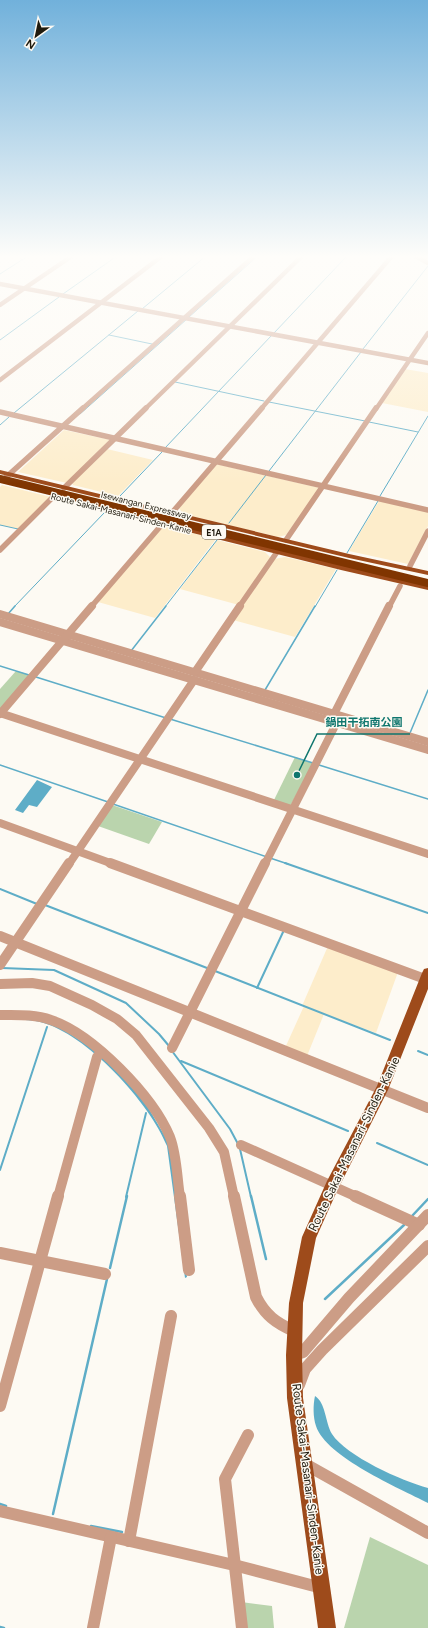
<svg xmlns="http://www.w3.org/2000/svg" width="428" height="1628" font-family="Figtree,'Noto Sans JP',sans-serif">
<rect width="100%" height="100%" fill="#fdfaf3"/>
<!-- built -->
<g fill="#fdedcb">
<polygon points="405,369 428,373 428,412 382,403"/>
<polygon points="64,430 111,440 67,483 18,472"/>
<polygon points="107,449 153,460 118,496 73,485 72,483"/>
<polygon points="216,464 320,488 286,535 278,537 183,514 179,508"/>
<polygon points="2,485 51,497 18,529 0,525 0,487"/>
<polygon points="379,501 428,512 428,526 408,564 349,551"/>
<polygon points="168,527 216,539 155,618 98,602 159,529"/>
<polygon points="217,540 265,552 271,558 239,605 180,589"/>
<polygon points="285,557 336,569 295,637 233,620 274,559"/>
<polygon points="328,946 398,972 376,1033 324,1014 307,1056 285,1048 304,1006 302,1006"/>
</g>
<!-- green -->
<g fill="#bad4ad">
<polygon points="16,671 31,675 0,711 0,689"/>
<polygon points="295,757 314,763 290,806 274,800"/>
<polygon points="112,805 162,822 149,844 98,826"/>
<polygon points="370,1537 428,1565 428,1628 344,1628"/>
<polygon points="241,1602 272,1606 274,1628 244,1628"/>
</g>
<!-- water -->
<g fill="#5eadc7">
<polygon points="37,780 52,787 37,807 29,805 23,813 15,810"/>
<path d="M0,1017H26L55,1024L98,1052L142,1097L169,1143L187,1277L185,1278L167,1146C150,1103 86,1033 40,1022C27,1019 13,1020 0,1020Z"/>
<path d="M315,1396C326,1403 325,1422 332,1434C346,1456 402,1481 428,1488V1503C399,1488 326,1457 316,1426C313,1417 313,1405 315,1396Z"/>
</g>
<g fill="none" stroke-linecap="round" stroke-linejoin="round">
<!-- stream-far3 -->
<g stroke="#5eadc7" stroke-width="1">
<polyline points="0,274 28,256"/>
<polyline points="63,294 117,256"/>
<polyline points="142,309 206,256"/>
<polyline points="189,317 258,256"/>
<polyline points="274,333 347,256"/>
<polyline points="109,335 152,344"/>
<polyline points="0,340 59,297"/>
<polyline points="363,349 428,266"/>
<polyline points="175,382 264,401"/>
<polyline points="269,402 365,421"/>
<polyline points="14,413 138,311"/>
<polyline points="80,414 187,319"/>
<polyline points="369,422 418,432"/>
<polyline points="0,425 9,417"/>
<polyline points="165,448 272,335"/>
<polyline points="269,471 361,352"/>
<polyline points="120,496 162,452"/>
<polyline points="380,496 428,416"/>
<polyline points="229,523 266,475"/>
<polyline points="0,525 18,529"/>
<polyline points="347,553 378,501"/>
<polyline points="14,607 105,512"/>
<polyline points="165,607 217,540"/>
<polyline points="315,607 337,570"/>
</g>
<!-- stream-far2 -->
<g stroke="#5eadc7" stroke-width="1.5">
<polyline points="8,614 15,606"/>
<polyline points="131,651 166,606"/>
<polyline points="0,666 29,675"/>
<polyline points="36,677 166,718"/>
<polyline points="265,690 315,606"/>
<polyline points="170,719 313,763"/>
<polyline points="410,733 428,690"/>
<polyline points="0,765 108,802"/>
<polyline points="319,765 428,799"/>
<polyline points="113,804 267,857"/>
<polyline points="270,858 288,864"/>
</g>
<!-- stream-far1 -->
<g stroke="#5eadc7" stroke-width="2">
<polyline points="285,863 428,913"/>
<polyline points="0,889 37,904"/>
<polyline points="45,905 207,968"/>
<polyline points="2,968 54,970 126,1003 159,1034 169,1046"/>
<polyline points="215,971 390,1040"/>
<polyline points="257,988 284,930"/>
<polyline points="172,1051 230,1129 238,1144"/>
<polyline points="418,1051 428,1055"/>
<polyline points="181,1061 348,1131"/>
<polyline points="377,1143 428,1165"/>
<polyline points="240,1149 251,1197"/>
<polyline points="0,1170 47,1027"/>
<polyline points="126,1197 146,1113"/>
</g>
<!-- stream -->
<g stroke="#5eadc7" stroke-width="2.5">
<polyline points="251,1196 266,1259"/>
<polyline points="412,1216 428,1199"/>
<polyline points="110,1268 127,1196"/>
<polyline points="325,1299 404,1225"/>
<polyline points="0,1504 6,1506"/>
<polyline points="53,1514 107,1279"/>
<polyline points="91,1526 122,1532"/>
<polyline points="0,1627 4,1628"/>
</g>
<!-- minor-far4 -->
<g stroke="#cc9d86" stroke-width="4.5">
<polyline points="415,256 428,263"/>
<polyline points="0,284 428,363"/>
<polyline points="0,305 72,256"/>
<polyline points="0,380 162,256"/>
<polyline points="82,409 254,256"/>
<polyline points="145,409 302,256"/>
<polyline points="261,409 392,256"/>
<polyline points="376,409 428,333"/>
</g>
<!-- minor-far3 -->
<g stroke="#cc9d86" stroke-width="5.5">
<polyline points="0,412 428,510"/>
<polyline points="4,479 83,408"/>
<polyline points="64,488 146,408"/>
<polyline points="286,540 376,408"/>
<polyline points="0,550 54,496"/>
<polyline points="410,566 428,531"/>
<polyline points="91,607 262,408"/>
<polyline points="239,607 277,552"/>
<polyline points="389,607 400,586"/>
</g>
<!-- minor-far2 -->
<g stroke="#cc9d86" stroke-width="8">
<polyline points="0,614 428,742"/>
<polyline points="0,622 428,750"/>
<polyline points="195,672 240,606"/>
<polyline points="0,713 428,854"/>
<polyline points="0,714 92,606"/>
<polyline points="334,714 389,606"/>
<polyline points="0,823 113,864"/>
<polyline points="69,864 194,680"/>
<polyline points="265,864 339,718"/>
</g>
<!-- minor-far1 -->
<g stroke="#cc9d86" stroke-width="10">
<polyline points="110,863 428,980"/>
<polyline points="0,936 428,1108"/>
<polyline points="0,965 69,863"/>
<polyline points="0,984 32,983 50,986 92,1005 117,1019 136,1035 209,1128 224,1152 234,1197"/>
<path d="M0,1015C17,1015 35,1014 51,1020C93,1034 153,1096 170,1137C177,1155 177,1178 180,1197"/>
<polyline points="172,1048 265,863"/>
<polyline points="241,1145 357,1197"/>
<polyline points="58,1197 97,1057 101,1052"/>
</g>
<!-- minor -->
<g stroke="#cc9d86" stroke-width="12">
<polyline points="180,1196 189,1270"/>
<path d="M234,1196L256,1297C265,1315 276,1323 294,1331"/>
<polyline points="355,1196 419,1225"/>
<polyline points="0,1253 105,1274"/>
<polyline points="294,1355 303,1352 349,1298 428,1215"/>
<polyline points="299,1385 305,1369 322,1350 428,1246"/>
<polyline points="0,1406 58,1196"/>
<polyline points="305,1464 428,1533"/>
<polyline points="0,1511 234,1565 322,1588"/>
<polyline points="129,1541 171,1316"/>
<polyline points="93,1628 111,1537"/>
<polyline points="242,1628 225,1479 248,1435"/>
</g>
<!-- major -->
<g fill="#9e4b1b" fill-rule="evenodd">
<polygon points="0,470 349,554 428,571 428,575 349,558 0,474"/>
<polygon points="88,503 428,586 428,590 341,570 88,507"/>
<polygon points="428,968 428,989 388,1090 337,1191 316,1238 303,1303 302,1355 303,1398 336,1628 318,1628 287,1398 286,1355 289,1303 302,1237 327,1181 377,1086 422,973 424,969"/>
</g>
<!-- highway-bridge -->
<polyline stroke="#803501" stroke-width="8" points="0,479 428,583"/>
</g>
<!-- sky -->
<linearGradient id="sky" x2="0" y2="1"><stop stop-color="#71b1db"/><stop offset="0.53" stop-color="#fefdfa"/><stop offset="1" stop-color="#fefdfa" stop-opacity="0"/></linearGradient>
<rect width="428" height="484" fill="url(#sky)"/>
<g text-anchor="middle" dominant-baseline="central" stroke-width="3" stroke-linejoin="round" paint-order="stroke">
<!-- far-street labels -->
<g font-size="9" fill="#201b0e" stroke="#fdfaf3">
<text transform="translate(146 505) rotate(14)">Isewangan Expressway</text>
<text transform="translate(121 513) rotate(14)">Route Sakai-Masanari-Sinden-Kanie</text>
</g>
<!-- shield labels -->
<rect fill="#fdfaf3" stroke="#625e53" stroke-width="1" x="202" y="525" width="24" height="14" rx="3"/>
<g font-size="9" font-weight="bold" fill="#201b0e">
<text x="214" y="532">E1A</text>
</g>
<!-- near-street labels -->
<g font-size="12" fill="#201b0e" stroke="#fdfaf3">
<text transform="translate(354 1144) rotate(-64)">Route Sakai-Masanari-Sinden-Kanie</text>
<text transform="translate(308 1479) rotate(83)">Route Sakai-Masanari-Sinden-Kanie</text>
</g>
</g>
<!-- callouts -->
<path fill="none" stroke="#0f766e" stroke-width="1.5" d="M297 775L317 734H410"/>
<circle fill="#0f766e" stroke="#fdfaf3" stroke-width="1.5" cx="297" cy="775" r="4"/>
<g font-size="11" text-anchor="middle" font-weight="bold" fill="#0f766e" stroke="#fdfaf3" stroke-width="3" stroke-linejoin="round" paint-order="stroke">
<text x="364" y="726">鍋田干拓南公園</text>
</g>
<!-- north arrow -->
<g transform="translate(36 36) rotate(213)" stroke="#fdfaf3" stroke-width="3" paint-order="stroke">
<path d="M0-3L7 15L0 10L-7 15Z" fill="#201b0e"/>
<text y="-6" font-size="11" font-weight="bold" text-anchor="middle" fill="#201b0e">N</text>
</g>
</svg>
